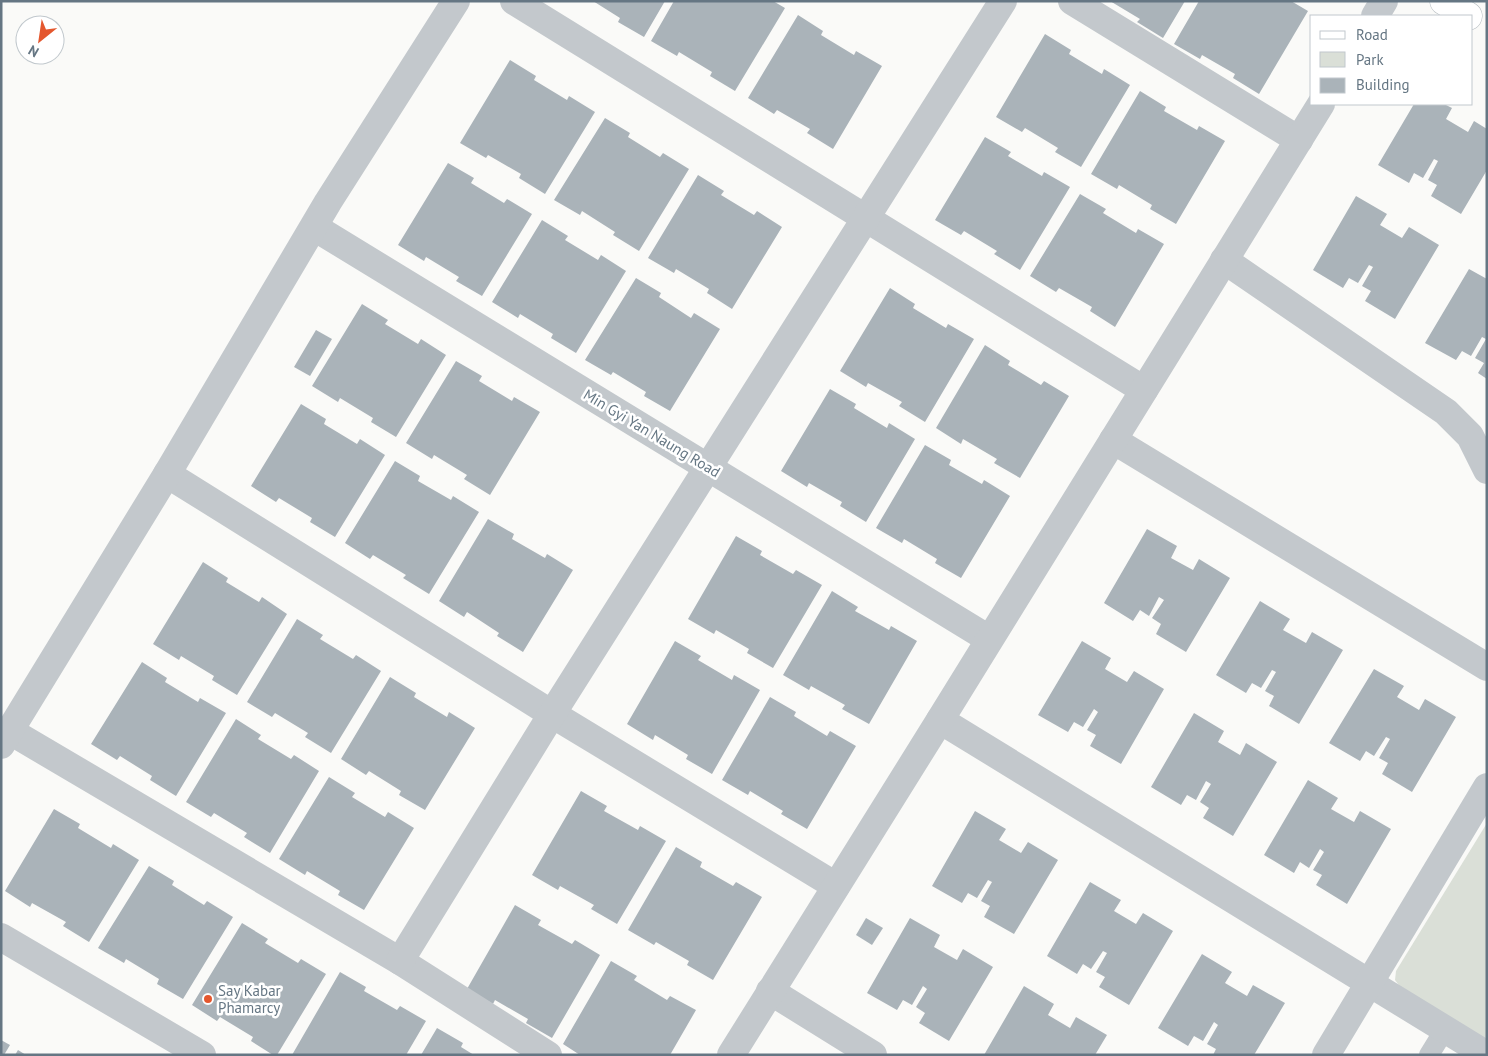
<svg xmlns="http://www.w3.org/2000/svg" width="1488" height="1056" font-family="'PT Sans',sans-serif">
<rect width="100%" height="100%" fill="#fafaf8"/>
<!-- green -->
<polygon fill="#dadfd7" points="1487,823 1487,1041 1401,988 1395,980 1396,971"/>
<!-- building -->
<g fill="#aab3b9">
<polygon points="593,1 665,1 644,37 618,22 620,18"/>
<polygon points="674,1 773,1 785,8 735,91 710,76 712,72 679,52 677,56 651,41"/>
<polygon points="1110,1 1185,1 1163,38 1137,22 1140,19"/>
<polygon points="1199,1 1291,1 1308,11 1259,94 1233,78 1235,74 1202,55 1200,59 1174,44"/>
<polygon points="798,15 823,31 821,35 854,55 856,51 882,66 833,149 807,133 810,129 777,110 774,114 748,98"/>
<polygon points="1045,34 1071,50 1069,54 1102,74 1104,69 1130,85 1081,167 1055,152 1058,148 1025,128 1022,132 996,117"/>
<polygon points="510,60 536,76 534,80 567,100 569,96 595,112 545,194 519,178 521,174 488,155 486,158 460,143"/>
<polygon points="1140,91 1166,107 1164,111 1197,130 1199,126 1225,141 1176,224 1150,209 1152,205 1119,185 1117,189 1091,174"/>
<polygon points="1414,104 1444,104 1452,108 1446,119 1468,132 1474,121 1487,129 1487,170 1461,214 1431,196 1437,185 1428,180 1438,161 1434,159 1423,178 1414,173 1409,183 1378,165"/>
<polygon points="605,118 630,133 628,137 660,157 663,153 689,169 639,251 613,235 615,232 582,211 580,215 554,200"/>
<polygon points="985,137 1011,152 1008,156 1042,176 1044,172 1070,187 1020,270 994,254 997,251 964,231 961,235 935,220"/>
<polygon points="448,163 474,178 471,183 504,203 507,199 532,214 482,296 456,281 459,277 426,257 424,261 398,245"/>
<polygon points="698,175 724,191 721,195 754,215 757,211 782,227 732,309 707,293 709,289 676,269 674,273 648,258"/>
<polygon points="1080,194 1106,209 1103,213 1136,233 1138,229 1164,244 1115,327 1090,311 1092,307 1059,288 1056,292 1030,276"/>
<polygon points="1356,196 1387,214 1380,225 1402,238 1409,227 1439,245 1395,319 1365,301 1371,291 1362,286 1373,267 1369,265 1358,283 1349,278 1343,288 1313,270"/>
<polygon points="542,220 568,236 565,240 598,260 601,255 626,271 576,353 551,338 553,334 520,314 518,318 492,302"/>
<polygon points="1469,269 1487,279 1487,379 1478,373 1484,363 1475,358 1486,339 1482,337 1471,356 1462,351 1456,360 1425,343"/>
<polygon points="636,278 661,293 659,297 691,318 694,313 720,329 670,411 644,396 646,392 613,372 611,375 585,360"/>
<polygon points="890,288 915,304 913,308 946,328 948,324 974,339 925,422 899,406 902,402 868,383 866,387 840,371"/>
<polygon points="362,304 388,320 385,324 418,344 421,339 446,355 396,437 371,422 373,418 340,398 338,402 312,386"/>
<polygon points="316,330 332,339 310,376 294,367"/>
<polygon points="985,345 1010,361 1008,365 1041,385 1044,381 1069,396 1020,478 994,463 997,459 963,439 961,444 936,428"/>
<polygon points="456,361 482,376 479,381 512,401 514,397 540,412 490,495 464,479 467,475 434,455 432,459 406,443"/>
<polygon points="830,389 856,404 854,408 887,428 889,423 915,439 866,522 840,506 842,502 809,483 807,487 781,471"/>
<polygon points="301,404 326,419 324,424 357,444 360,439 385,455 335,537 310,522 312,518 279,498 276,502 251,486"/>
<polygon points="925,445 951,460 949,465 982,484 984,480 1010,496 961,578 935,563 937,559 904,539 902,543 876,528"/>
<polygon points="395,461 420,476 418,481 451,500 453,496 479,512 429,594 403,578 406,575 373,555 370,559 345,543"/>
<polygon points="488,519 514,534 512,539 545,558 547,554 573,570 523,652 497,636 499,633 467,612 464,617 439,601"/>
<polygon points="1147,529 1177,546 1171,558 1193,570 1199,559 1230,578 1186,652 1156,634 1161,624 1152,618 1164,600 1159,597 1149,616 1140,610 1133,621 1104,603"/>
<polygon points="736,536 762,551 760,555 793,574 796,570 822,585 773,668 747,653 749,649 716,630 714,634 688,619"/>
<polygon points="203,562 228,578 226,582 259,602 262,597 287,614 237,695 212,680 214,676 181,656 179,660 153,644"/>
<polygon points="832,591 858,607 855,611 889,630 891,626 917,641 869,724 842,709 845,705 811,686 809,690 783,675"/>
<polygon points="1260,601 1290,619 1283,630 1306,643 1312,632 1343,650 1299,724 1269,706 1274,696 1265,691 1276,672 1272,670 1261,688 1252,683 1246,693 1216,675"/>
<polygon points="297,619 323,635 320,639 353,659 356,655 381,671 331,753 305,737 308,733 275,713 272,717 247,702"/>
<polygon points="675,641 701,656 698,660 732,680 734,675 760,690 712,774 686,759 688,755 655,735 653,740 627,724"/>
<polygon points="1082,641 1111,658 1105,669 1127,682 1134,671 1164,689 1121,764 1090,746 1096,735 1087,730 1098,712 1094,709 1083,727 1074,722 1068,732 1038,715"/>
<polygon points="142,662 167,678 165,682 198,702 200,698 226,713 176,796 150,780 152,776 120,756 117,760 91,744"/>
<polygon points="1374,669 1404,686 1397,697 1419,710 1425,699 1456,717 1412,792 1382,774 1388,763 1379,758 1390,739 1386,737 1374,756 1366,751 1360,761 1329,743"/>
<polygon points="390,677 416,693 414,697 447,717 449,712 475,728 425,810 399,795 401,791 369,771 366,775 341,759"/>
<polygon points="770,697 796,712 794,716 827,736 830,731 856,746 807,829 781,814 783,811 750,791 748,795 722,780"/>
<polygon points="1194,713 1224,731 1218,742 1240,755 1246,743 1277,762 1233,836 1203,818 1209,808 1200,802 1211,784 1206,781 1196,800 1187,795 1181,805 1151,787"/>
<polygon points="236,719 261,735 258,739 291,759 294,755 319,771 270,853 244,837 247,833 214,813 211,817 186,802"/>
<polygon points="329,777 355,793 352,797 385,817 388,812 414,828 364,910 338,895 340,891 307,871 305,875 279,859"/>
<polygon points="1308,780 1338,798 1331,809 1354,822 1360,811 1391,829 1347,904 1316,885 1322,875 1313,870 1324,852 1320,849 1309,868 1300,862 1294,873 1264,855"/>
<polygon points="581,791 607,806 604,811 638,830 640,826 666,841 617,924 591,909 594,905 560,886 558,890 532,875"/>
<polygon points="54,809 80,824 78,828 111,848 113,844 139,860 89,942 63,926 66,922 32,903 30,907 5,891"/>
<polygon points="975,811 1006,829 999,840 1021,853 1028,842 1058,860 1014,934 984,917 990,906 981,901 992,882 988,880 977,898 968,893 962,903 932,886"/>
<polygon points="676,847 702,862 700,867 733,886 736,882 762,897 713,980 687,965 689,961 656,942 654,945 628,930"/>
<polygon points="149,866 174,881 172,885 204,905 207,901 233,917 183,999 157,984 159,979 126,959 124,963 98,948"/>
<polygon points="1090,882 1121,900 1114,911 1136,924 1143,913 1173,931 1129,1005 1099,987 1105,977 1096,972 1107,953 1103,951 1091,969 1083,964 1077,974 1047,956"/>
<polygon points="515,905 541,920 538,925 572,944 575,940 600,955 552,1038 526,1023 528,1019 495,1000 493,1004 467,989"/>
<polygon points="866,918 883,928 872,945 856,935"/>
<polygon points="910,918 940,935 934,947 957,960 963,949 993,967 949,1041 919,1023 925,1013 916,1007 927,989 923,986 912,1005 903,1000 897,1010 867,993"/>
<polygon points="242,923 268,939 265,943 298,963 301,959 326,974 277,1055 273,1055 251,1041 253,1037 220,1017 217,1021 192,1005"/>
<polygon points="1202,954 1232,972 1225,983 1247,996 1253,985 1285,1003 1254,1055 1213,1055 1216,1049 1207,1044 1218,1025 1214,1022 1203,1041 1194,1036 1188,1046 1158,1028"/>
<polygon points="611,961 637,976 634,980 667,1000 670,996 696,1010 670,1055 580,1055 563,1044"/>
<polygon points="340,972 366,987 364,991 397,1010 400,1006 426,1021 406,1055 292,1055"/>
<polygon points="1024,986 1054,1004 1048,1015 1070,1028 1076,1017 1107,1035 1095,1055 984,1055"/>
<polygon points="437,1028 463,1043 461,1047 474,1055 421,1055"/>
<polygon points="1,1040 10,1045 4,1055 1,1055"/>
<polygon points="18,1050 26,1055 15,1055"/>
</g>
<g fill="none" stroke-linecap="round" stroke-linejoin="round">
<!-- secondary casing -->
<g stroke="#b3babf" stroke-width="29">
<polyline id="secondary" points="1444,1 1468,16"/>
</g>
<!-- lane -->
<polyline stroke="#c3c8cc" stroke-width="20" points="1429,1055 1445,1029"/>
<!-- street -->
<g stroke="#c3c8cc" stroke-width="28">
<polyline points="514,1 1144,390"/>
<polyline points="1072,1 1299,140"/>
<polyline points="1375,16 1384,1"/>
<polyline points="314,227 989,639"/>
<polyline points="1224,260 1446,412 1470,436 1487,470"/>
<polyline points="1113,440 1487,667"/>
<polyline points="167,474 552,714 836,886"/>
<polyline points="940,720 1487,1055"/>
<polyline points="10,731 400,961 548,1055"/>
<polyline points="1,745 167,474 328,202 456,1"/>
<polyline points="1,937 202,1055"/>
<polyline points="400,961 552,714 1003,1"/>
<polyline points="770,991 873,1055"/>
<polyline points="731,1055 940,720 1321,104"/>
<polyline points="1326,1055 1487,787"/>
</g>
<!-- secondary -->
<use href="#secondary" stroke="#fff" stroke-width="28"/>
</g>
<!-- markers -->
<circle fill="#e4572e" stroke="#fff" stroke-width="2" cx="208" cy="999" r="5"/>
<g text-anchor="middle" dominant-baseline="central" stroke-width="5" stroke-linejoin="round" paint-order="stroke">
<!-- street labels -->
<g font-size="15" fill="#657683" stroke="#fff">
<text transform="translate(652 433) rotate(31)">Min Gyi Yan Naung Road</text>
</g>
<!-- poi labels -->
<g font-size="15" fill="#657683" stroke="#fff" text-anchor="start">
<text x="218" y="990">Say Kabar<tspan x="218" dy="17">Phamarcy</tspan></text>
</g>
</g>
<!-- border -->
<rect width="1488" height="1056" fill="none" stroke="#657683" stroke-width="5"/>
<!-- legend -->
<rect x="1310" y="15" width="162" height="90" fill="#ffffff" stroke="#c1c8cd"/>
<rect x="1320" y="31" width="25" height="8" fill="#ffffff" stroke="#c1c8cd"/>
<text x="1356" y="40" font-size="15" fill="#657683">Road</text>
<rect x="1320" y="52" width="25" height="15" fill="#dadfd7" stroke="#c1c8cd"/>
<text x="1356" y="65" font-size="15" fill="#657683">Park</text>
<rect x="1320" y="78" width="25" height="15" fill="#aab3b9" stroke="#c1c8cd"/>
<text x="1356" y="90" font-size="15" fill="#657683">Building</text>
<!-- north arrow -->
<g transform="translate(40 40) rotate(210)"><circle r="24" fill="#ffffff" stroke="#c1c8cd"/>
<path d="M0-4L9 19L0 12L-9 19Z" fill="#e4572e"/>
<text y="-8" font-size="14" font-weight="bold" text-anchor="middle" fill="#657683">N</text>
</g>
</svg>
